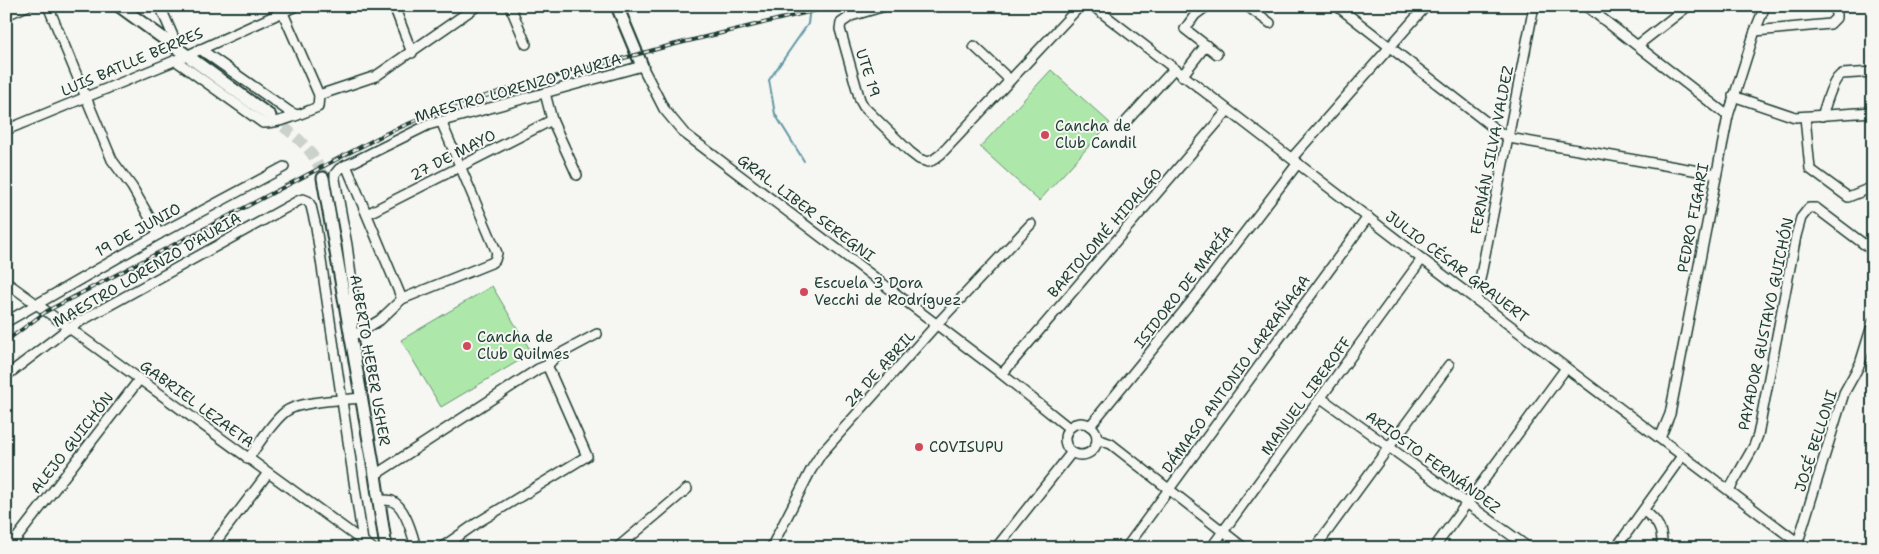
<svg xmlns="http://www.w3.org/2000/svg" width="1879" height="554" font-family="'Shantell Sans',sans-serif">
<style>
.grass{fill:#aee7aa;stroke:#66926f}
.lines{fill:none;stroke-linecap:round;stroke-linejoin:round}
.stream{stroke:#6198a4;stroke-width:2}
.secondary-tunnel{stroke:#cbd1cc;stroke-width:11;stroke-dasharray:11 5.5;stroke-linecap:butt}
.street-casing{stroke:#1f3d34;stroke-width:12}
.secondary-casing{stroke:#1f3d34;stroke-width:15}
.street{stroke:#f6f6f2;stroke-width:9}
.secondary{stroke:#f6f6f2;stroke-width:11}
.rail-casing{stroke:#1f3d34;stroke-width:4}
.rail{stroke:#f6f6f2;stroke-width:2;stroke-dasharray:5.5;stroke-linecap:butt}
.poi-dot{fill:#d1495b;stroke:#f6f6f2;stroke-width:2}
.labels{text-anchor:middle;stroke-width:4;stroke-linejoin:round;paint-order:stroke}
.street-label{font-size:15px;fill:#1f3d34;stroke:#f6f6f2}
.poi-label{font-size:15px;fill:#1f3d34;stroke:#f6f6f2;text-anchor:start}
</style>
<rect width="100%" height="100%" fill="#f6f6f2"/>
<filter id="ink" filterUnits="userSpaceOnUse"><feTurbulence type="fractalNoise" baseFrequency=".02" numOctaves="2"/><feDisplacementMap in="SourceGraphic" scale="10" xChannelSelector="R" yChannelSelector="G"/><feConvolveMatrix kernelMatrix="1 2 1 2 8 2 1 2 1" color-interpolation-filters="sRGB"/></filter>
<g filter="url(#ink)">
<g class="grass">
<path d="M1051,70L1110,123L1039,201L980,147Z"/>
<path d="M492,286L532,353L441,407L401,340Z"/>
</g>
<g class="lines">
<path class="stream" d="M804,161L775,114L769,80L808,24L810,6"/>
<path class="secondary-tunnel" d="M270,117C294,135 314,147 323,178"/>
<g class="street-casing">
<g id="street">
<path d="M48,6L112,160L132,187L159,234"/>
<path d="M160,6L179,50"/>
<path d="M394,6L412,53"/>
<path d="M510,6L526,44"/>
<path d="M885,6L851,16L841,23L840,29L860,100L864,107L910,152L919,159L928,162L933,160L941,154L1080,6"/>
<path d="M1093,6L1422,259L1805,548"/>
<path d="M1207,6L1195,15L1185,29L1217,54"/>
<path d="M1247,6L1270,23"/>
<path d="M1337,6L1499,132L1509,138L1716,174"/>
<path d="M1586,6L1728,116"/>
<path d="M6,15L27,6"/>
<path d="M1755,31L1830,24L1836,18V6"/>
<path d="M1638,45L1688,6"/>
<path d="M974,46L1010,80"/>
<path d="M200,49L290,112L297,115"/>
<path d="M175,60L263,123C282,123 300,114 318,107L319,95L280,6"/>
<path d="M1182,76L1206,45"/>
<path d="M545,93L552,120L577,175"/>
<path d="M319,95L376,76L477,6"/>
<path d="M1733,96L1795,117L1873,112"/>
<path d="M1822,116C1826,105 1832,79 1842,74L1873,72"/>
<path d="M1805,117L1810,169L1848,197L1873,187"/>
<path d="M1123,125L1174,69"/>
<path d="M6,130L186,56L296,6"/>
<path d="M1292,158L1426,6"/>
<path d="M346,165L402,299"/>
<path d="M367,214L552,120"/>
<path d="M6,282L372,548"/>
<path d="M1476,300L1534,6"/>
<path d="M6,322L159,234L284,167"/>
<path d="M351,331L355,314L353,291L347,245L335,179V174L339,169L428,125L642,66L664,109L684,133L998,371L1069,428"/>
<path d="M350,336L360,332L380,320L402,299L491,263L495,260L497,253L441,121"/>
<path d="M1002,374L1228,110"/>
<path d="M6,376L70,327L298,201L303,199L308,201L311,206L316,227L364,548"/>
<path d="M1321,398L1529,548"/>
<circle cx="1081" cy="439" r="16"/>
<path d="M1090,426L1200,291L1298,163"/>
<path d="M1660,438L1670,414L1728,116L1755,31L1765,6"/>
<path d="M1097,439L1111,444L1244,548"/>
<path d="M248,459C258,445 271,423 285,412C298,401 343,400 362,398"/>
<path d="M375,475L538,369L548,365L556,356L597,334"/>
<path d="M1729,490L1754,446L1758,435L1796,236L1801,218L1809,208H1816L1873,251"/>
<path d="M380,500C383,500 389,500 392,501C405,506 413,536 416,548"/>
<path d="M1644,511C1658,521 1663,530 1662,548"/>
<path d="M1798,542L1844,393L1860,364L1873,322"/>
<path d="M9,548L139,380"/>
<path d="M211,548L268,473"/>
<path d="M441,548L477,523L587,456L547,365"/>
<path d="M617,548L687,489"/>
<path d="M771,548L811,470L821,454L937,324L1031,224"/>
<path d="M996,548L1072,452"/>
<path d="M1126,548L1368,217"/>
<path d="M1211,548L1422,259"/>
<path d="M1315,548L1449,365"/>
<path d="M1434,548L1566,368"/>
<path d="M1616,548L1682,456"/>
</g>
</g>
<g class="secondary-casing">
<g id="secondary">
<path d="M119,6L270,116"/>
<path d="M617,6L642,66"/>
<path d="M323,178L375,475L386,548"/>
</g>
</g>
<use href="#street" class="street"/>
<use href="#secondary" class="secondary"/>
<g class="rail-casing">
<path id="rail" d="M6,341L47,311L387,133L443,109L502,91L672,45L834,6"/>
</g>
<use href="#rail" class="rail"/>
</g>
</g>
<g class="poi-dot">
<circle cx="1045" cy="135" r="5"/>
<circle cx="804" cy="292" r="5"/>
<circle cx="467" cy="346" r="5"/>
<circle cx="919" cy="447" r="5"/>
</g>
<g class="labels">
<g class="street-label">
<text transform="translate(132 62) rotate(-23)" y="5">LUIS BATLLE BERRES</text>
<text transform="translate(868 73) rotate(72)" y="5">UTE 19</text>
<text transform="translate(518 88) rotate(-16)" y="5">MAESTRO LORENZO D'AURIA</text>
<text transform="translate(1492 150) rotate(-79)" y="5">FERNÁN SILVA VALDEZ</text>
<text transform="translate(453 155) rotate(-27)" y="5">27 DE MAYO</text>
<text transform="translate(806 208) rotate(37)" y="5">GRAL. LIBER SEREGNI</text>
<text transform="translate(1693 218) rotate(-79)" y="5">PEDRO FIGARI</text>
<text transform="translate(138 230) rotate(-29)" y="5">19 DE JUNIO</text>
<text transform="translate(1105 233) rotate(-49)" y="5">BARTOLOMÉ HIDALGO</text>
<text transform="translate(1457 267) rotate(37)" y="5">JULIO CÉSAR GRAUERT</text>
<text transform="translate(147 270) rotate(-30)" y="5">MAESTRO LORENZO D'AURIA</text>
<text transform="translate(1184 287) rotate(-52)" y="5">ISIDORO DE MARÍA</text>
<text transform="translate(1766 324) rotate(-78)" y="5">PAYADOR GUSTAVO GUICHÓN</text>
<text transform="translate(370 360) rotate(80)" y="5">ALBERTO HEBER USHER</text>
<text transform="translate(880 369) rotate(-48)" y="5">24 DE ABRIL</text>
<text transform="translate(1236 374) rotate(-54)" y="5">DÁMASO ANTONIO LARRAÑAGA</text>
<text transform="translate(1306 396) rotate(-54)" y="5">MANUEL LIBEROFF</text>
<text transform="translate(197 404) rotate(36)" y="5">GABRIEL LEZAETA</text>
<text transform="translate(1816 441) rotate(-72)" y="5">JOSÉ BELLONI</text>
<text transform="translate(72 443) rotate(-52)" y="5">ALEJO GUICHÓN</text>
<text transform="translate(1433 462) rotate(36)" y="5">ARIOSTO FERNÁNDEZ</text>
</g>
<g class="poi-label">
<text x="1055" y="131">Cancha de<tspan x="1055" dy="17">Club Candil</tspan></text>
<text x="814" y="288">Escuela 3 Dora<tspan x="814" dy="17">Vecchi de Rodríguez</tspan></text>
<text x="477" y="342">Cancha de<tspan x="477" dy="17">Club Quilmes</tspan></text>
<text x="929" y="452">COVISUPU</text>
</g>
</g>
<rect width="1879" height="554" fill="none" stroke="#f6f6f2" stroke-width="25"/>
<rect x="12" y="12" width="1854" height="529" fill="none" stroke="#1f3d34" stroke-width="2" filter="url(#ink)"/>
</svg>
